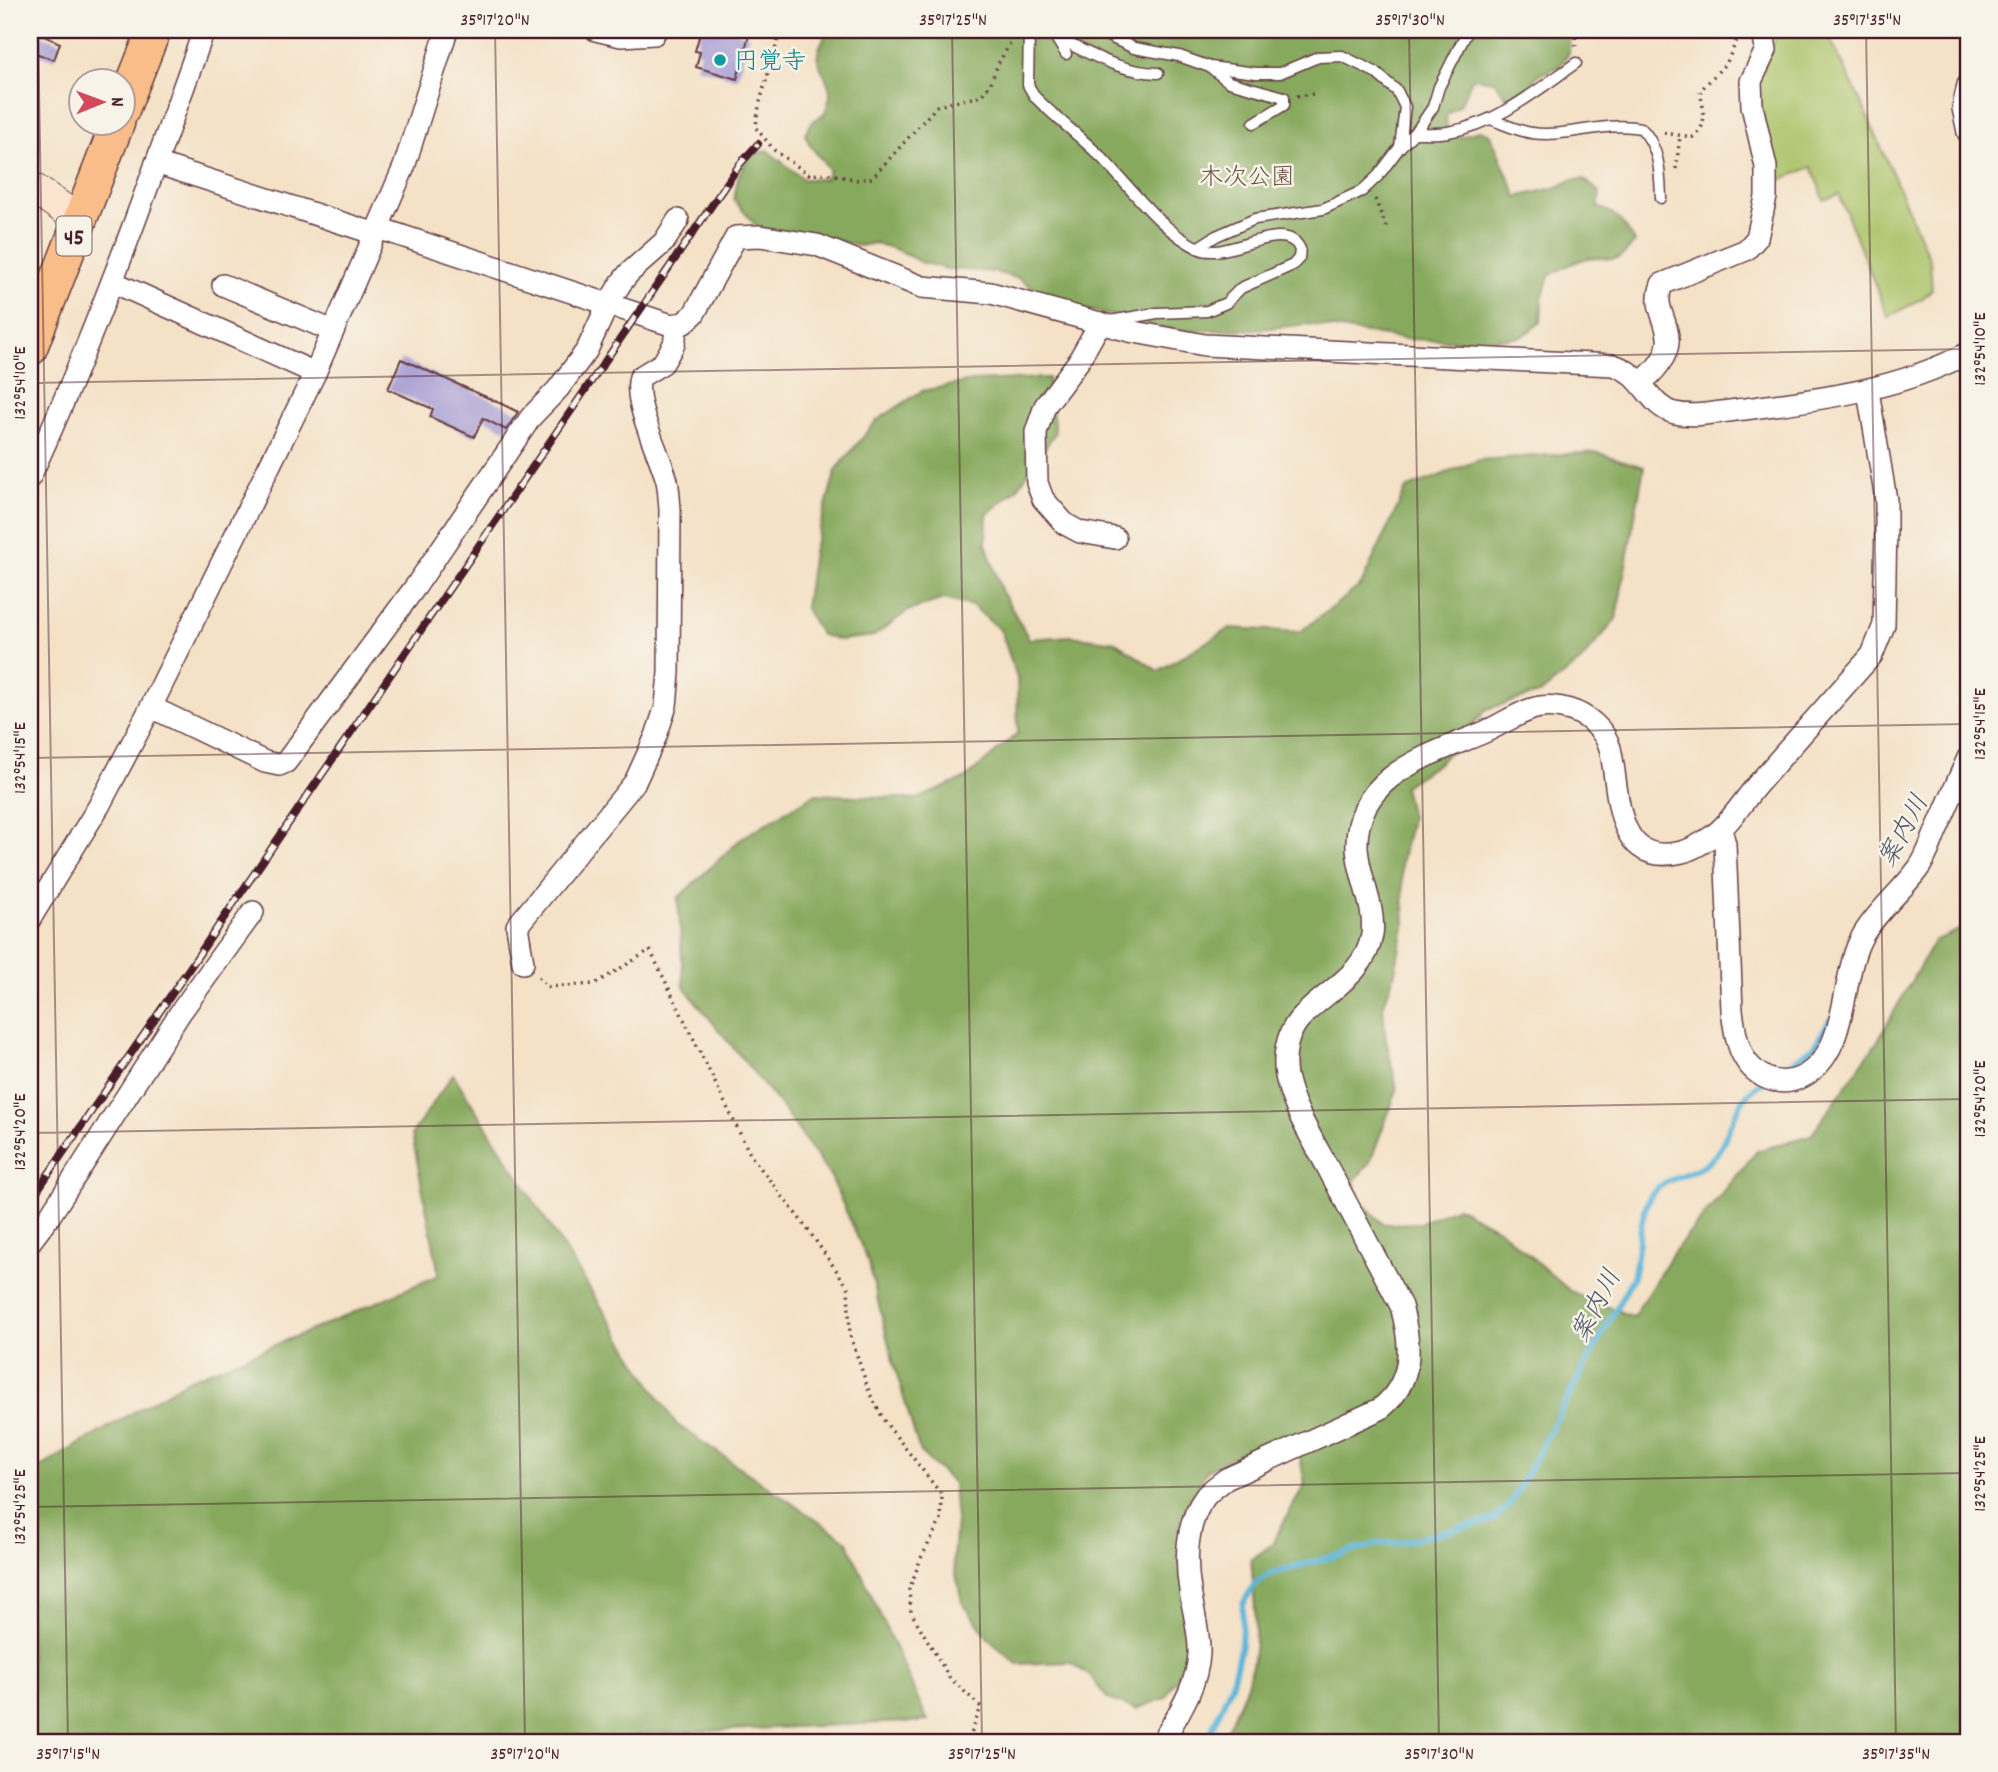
<svg xmlns="http://www.w3.org/2000/svg" width="1998" height="1772" font-family="Dekko,'Klee One',sans-serif">
<style>
.green{fill:#aac369;stroke:#7a714a;stroke-width:2}
.forest{fill:#87a95d;stroke:#686444;stroke-width:2}
.lines{fill:none;stroke-linecap:round;stroke-linejoin:round}
.stream{stroke:#5db6da;stroke-width:6}
.building{fill:#a79ed4}
.lane-casing{stroke:#643c42;stroke-width:13}
.street-casing{stroke:#643c42;stroke-width:24}
.secondary-casing{stroke:#643c42;stroke-width:32}
.primary-casing{stroke:#643c42;stroke-width:36}
.path{stroke:#643c42;stroke-width:3.5;stroke-dasharray:2 5;stroke-linecap:butt}
.lane{stroke:#fff;stroke-width:10}
.street{stroke:#fff;stroke-width:21}
.secondary{stroke:#fce5d0;stroke-width:30}
.primary{stroke:#f8bd89;stroke-width:33}
.rail-casing{stroke:#4a1f2b;stroke-width:8}
.rail{stroke:#f7f3e8;stroke-width:5;stroke-dasharray:16;stroke-linecap:butt}
.ticks{fill:none;stroke:#4a1f2b;stroke-width:2;stroke-opacity:0.45}
.culture-dot{fill:#0f9aa8;stroke:#f7f3e8;stroke-width:2.5}
.labels{text-anchor:middle;stroke-width:5;stroke-linejoin:round;paint-order:stroke}
.shield{fill:#f7f3e8;stroke:#7e5f64;stroke-width:2}
.shield-label{font-size:23px;font-weight:bold;fill:#4a1f2b}
.culture-label{font-size:24px;fill:#0d838f;stroke:#f7f3e8;text-anchor:start}
.park-label{font-size:24px;fill:#67503e;stroke:#f7f3e8}
.water-label{font-size:26px;font-style:italic;fill:#515468;stroke:#f7f3e8}
.neatline{fill:none;stroke:#4a1f2b;stroke-width:2.5}
.ticks-label{font-size:18px;text-anchor:middle;fill:#4a1f2b}
</style>
<rect width="100%" height="100%" fill="#f7f3e8"/>
<filter id="ink" filterUnits="userSpaceOnUse"><feTurbulence type="fractalNoise" baseFrequency=".0143" numOctaves="2"/><feDisplacementMap in="SourceGraphic" scale="14" xChannelSelector="R" yChannelSelector="G"/><feConvolveMatrix kernelMatrix="1 2 1 2 8 2 1 2 1" color-interpolation-filters="sRGB"/></filter>
<filter id="wash" filterUnits="userSpaceOnUse"><feTurbulence type="fractalNoise" baseFrequency=".00686" numOctaves="4" result="noise"/><feDisplacementMap in="SourceGraphic" scale="28" xChannelSelector="R" yChannelSelector="G"/><feGaussianBlur stdDeviation="1.57" result="paint"/><feColorMatrix in="noise" values="0 0 0 0 0 0 0 0 0 0 0 0 0 0 0 0 0 1.4 0 .05"/><feComposite in="paint" operator="in"/></filter>
<g filter="url(#wash)">
<rect width="100%" height="100%" fill="#f4e1c6"/>
<path class="green" d="M1779,30H1826L1863,106L1930,260L1932,289L1923,298L1888,317L1839,194L1824,200L1812,167L1775,182L1757,83Z"/>
<g class="forest">
<path d="M845,30H1570L1569,53L1559,67L1538,75L1525,93L1508,99L1494,81L1473,78L1460,105L1446,115L1447,127L1460,137L1480,130L1490,134L1517,197L1558,187L1571,180L1584,179L1600,193L1598,207C1617,213 1625,225 1635,242C1611,271 1612,253 1585,259C1572,262 1561,269 1549,276L1542,299L1541,322L1521,337L1475,341L1405,339L1308,324L1261,329L1175,331L1051,301L1020,279L995,272L947,269L920,262L898,250L875,243L859,246L829,239L759,229L734,200C737,176 740,157 767,150L803,179H825L829,170L810,145L805,134L813,121L825,113C827,106 831,98 830,91C824,62 807,65 827,33Z"/>
<path d="M1048,378L1055,433L1017,489L987,514L986,543L1001,590L1029,639L1071,636L1116,642L1158,671L1230,628L1300,632L1361,585L1406,489L1479,460L1595,452L1644,467L1616,619L1581,661L1541,693L1487,709L1440,762L1404,786L1411,818L1401,864L1405,922L1395,972L1383,1007L1385,1034L1397,1090L1370,1162L1354,1181L1360,1201L1383,1224L1420,1223L1457,1207L1500,1230L1570,1291L1633,1317L1673,1253L1757,1151L1811,1135L1877,1042L1934,941L1968,926V1742H1221C1233,1716 1249,1688 1253,1660C1258,1626 1254,1593 1251,1560L1271,1545L1305,1484L1300,1457L1275,1444L1254,1445L1207,1470L1183,1515L1179,1551L1187,1602L1186,1662L1165,1698L1136,1709L1108,1699L1090,1676L1070,1662L1017,1664L990,1640L962,1602L953,1560L956,1521L953,1483L920,1452L894,1365L868,1261L831,1177L784,1110L684,987L678,898L742,838L815,794L917,799L966,778L1018,733L1017,678L1001,631L973,606L943,599L908,611L874,636L841,640L821,635L805,608L813,552L836,470L876,421L922,391L972,381Z"/>
<path d="M453,1074L676,1424L847,1541L928,1721L640,1734L621,1742H30V1479L41,1467L188,1380L334,1321L439,1275L412,1134Z"/>
</g>
<g class="lines">
<g class="stream">
<path d="M1963,753L1968,742"/>
<path d="M1774,1074L1814,1047L1830,1020"/>
<path d="M1206,1742L1231,1686L1241,1645L1243,1604L1255,1584L1270,1574L1377,1544L1403,1542L1493,1520L1511,1503L1633,1277C1639,1254 1639,1216 1650,1197C1663,1176 1693,1176 1710,1161C1728,1144 1731,1112 1748,1094C1752,1089 1760,1085 1765,1081"/>
</g>
</g>
<g id="blocks">
<g class="building">
<path d="M30,30L60,43L54,60L30,51Z"/>
<path d="M701,30H732L749,35L737,79L696,67L700,52L695,51Z"/>
<path d="M401,359L504,405L518,412L506,430L483,418L474,437L430,417L433,409L388,389Z"/>
</g>
</g>
</g>
<g filter="url(#ink)">
<use href="#blocks" fill-opacity="0" stroke="#643c42" stroke-width="2"/>
<g class="lines">
<g class="lane-casing">
<g id="lane">
<path d="M1029,30L1028,85L1035,97C1057,119 1081,137 1103,159C1132,189 1161,231 1200,249C1227,261 1285,217 1300,249L1299,258L1293,265L1241,288L1226,303L1207,311L1157,313L1110,321"/>
<path d="M1051,30L1066,54"/>
<path d="M1095,30L1134,48L1179,56L1210,67L1256,73H1280L1318,57L1342,56L1375,72L1397,91L1405,107L1400,147L1378,176L1362,191L1323,209L1255,219L1216,236L1197,248"/>
<path d="M1056,38C1091,53 1118,72 1158,73"/>
<path d="M1210,67L1229,82L1284,97V105L1254,123"/>
<path d="M1490,119C1504,124 1518,131 1532,133C1568,138 1602,121 1641,128C1660,148 1660,173 1661,198"/>
<path d="M1415,133C1426,133 1437,134 1448,132C1497,124 1536,91 1576,63"/>
<path d="M1400,147L1418,129L1433,107L1439,87L1468,30"/>
</g>
</g>
<g class="street-casing">
<g id="street">
<path d="M596,30L621,36L654,34"/>
<path d="M1968,85L1963,108L1968,132"/>
<path d="M156,163L376,234"/>
<path d="M378,228L671,325L684,323L694,314L736,237L760,236L817,245L922,287L991,293L1129,331L1205,345L1613,365C1645,374 1648,407 1675,413C1696,418 1723,411 1745,409C1822,399 1898,390 1968,353"/>
<path d="M113,282L315,373"/>
<path d="M223,285L333,331"/>
<path d="M1100,323L1078,362L1045,406L1036,432L1037,483L1043,499L1065,524L1080,532L1115,538"/>
<path d="M1640,382C1654,374 1670,354 1668,337C1666,316 1653,307 1662,284L1746,250L1757,238L1766,197V167L1752,106L1751,81L1766,50L1764,37L1758,30"/>
<path d="M30,477C97,332 150,181 204,30"/>
<path d="M151,707L265,762L279,765L286,762L416,586L531,417L558,389L587,350L608,304L621,283L629,273L664,242L678,220"/>
<path d="M1721,829L1725,844L1732,1010C1735,1036 1739,1065 1766,1078C1778,1083 1790,1083 1802,1077C1851,1052 1839,976 1863,935C1878,910 1901,892 1918,869C1926,859 1931,843 1936,831C1947,807 1957,782 1968,758"/>
<path d="M30,919L99,806L151,707L315,373L404,167L447,30"/>
<path d="M523,963L517,926L635,782L656,736L666,706L669,673L670,509C669,500 669,490 667,481C660,454 632,402 640,377L663,363L674,344L677,325"/>
<path d="M30,1242L49,1217L180,1013L253,912"/>
<path d="M1162,1742C1178,1714 1197,1687 1199,1654C1200,1632 1193,1612 1190,1590C1185,1560 1186,1522 1205,1497C1210,1490 1219,1485 1226,1479L1380,1409C1414,1382 1412,1346 1401,1306C1377,1261 1353,1215 1329,1170C1313,1140 1293,1109 1286,1076C1283,1058 1286,1036 1298,1021C1322,992 1365,977 1372,935C1376,905 1358,877 1357,847C1355,776 1427,756 1480,734C1497,727 1514,715 1532,709C1543,705 1558,706 1570,710C1587,715 1605,730 1610,748C1620,789 1612,869 1682,852C1694,849 1711,838 1720,830C1734,817 1745,799 1757,785C1795,741 1834,698 1872,655L1884,625L1886,526V500L1868,391"/>
</g>
</g>
<g class="secondary-casing">
<path id="secondary" d="M30,186L80,220"/>
</g>
<g class="primary-casing">
<g id="primary">
<path d="M122,111L154,30"/>
<path d="M30,349L118,122"/>
</g>
</g>
<g class="path">
<path d="M1575,30L1576,49"/>
<path d="M779,33C773,65 758,96 756,128L775,151L810,175L826,173L858,180L872,178L937,106L981,96L990,85L998,64L1013,38"/>
<path d="M1297,96L1313,94"/>
<path d="M1664,133L1693,137C1709,126 1703,108 1700,91L1727,62L1739,35"/>
<path d="M1676,169L1680,136"/>
<path d="M1375,199L1387,229"/>
<path d="M538,977L548,987L595,984L650,950L751,1156L806,1227L848,1287L850,1335L870,1394L885,1422L942,1495L941,1520L921,1558L909,1590L911,1612L949,1677L981,1707L968,1742"/>
</g>
<use href="#lane" class="lane"/>
<use href="#street" class="street"/>
<use href="#secondary" class="secondary"/>
<use href="#primary" class="primary"/>
<g class="rail-casing">
<path id="rail" d="M30,1201L740,164L758,144"/>
</g>
<use href="#rail" class="rail"/>
</g>
</g>
<path class="ticks" d="M38,30L68,1742M495,30L525,1742M952,30L982,1742M1409,30L1439,1742M1866,30L1896,1742M30,383L1968,349M30,758L1968,724M30,1133L1968,1099M30,1507L1968,1473"/>
<circle class="culture-dot" cx="720" cy="60" r="7"/>
<g class="labels">
<rect class="shield" x="56.5" y="216.5" width="35" height="39" rx="5"/>
<g class="shield-label">
<text x="74" y="244">45</text>
</g>
<g class="culture-label">
<text x="734" y="68">円覚寺</text>
</g>
<g class="park-label">
<text x="1247" y="184">木次公園</text>
</g>
<g class="water-label">
<text transform="translate(1902 830) rotate(-62)" y="9">案内川</text>
<text transform="translate(1595 1305) rotate(-63)" y="9">案内川</text>
</g>
</g>
<rect width="1998" height="1772" fill="none" stroke="#f7f3e8" stroke-width="77"/>
<g transform="translate(102 102) rotate(89)"><circle r="33" fill="#f7f3e8" stroke="#b29e9c" stroke-width="2"/>
<path d="M0-5L12 26L0 18L-12 26Z" fill="#d1495b"/>
<text y="-10" font-size="19" font-weight="bold" text-anchor="middle" fill="#4a1f2b">N</text>
</g>
<rect x="38" y="38" width="1922" height="1696" class="neatline"/>
<g class="ticks-label">
<text x="495" y="25">35°17'20"N</text>
<text x="953" y="25">35°17'25"N</text>
<text x="1410" y="25">35°17'30"N</text>
<text x="1867" y="25">35°17'35"N</text>
<text transform="translate(1979 349) rotate(-90)" y="6">132°54'10"E</text>
<text transform="translate(19 383) rotate(-90)" y="6">132°54'10"E</text>
<text transform="translate(1979 724) rotate(-90)" y="6">132°54'15"E</text>
<text transform="translate(19 758) rotate(-90)" y="6">132°54'15"E</text>
<text transform="translate(1979 1099) rotate(-90)" y="6">132°54'20"E</text>
<text transform="translate(19 1132) rotate(-90)" y="6">132°54'20"E</text>
<text transform="translate(1979 1474) rotate(-90)" y="6">132°54'25"E</text>
<text transform="translate(19 1507) rotate(-90)" y="6">132°54'25"E</text>
<text x="68" y="1759">35°17'15"N</text>
<text x="525" y="1759">35°17'20"N</text>
<text x="982" y="1759">35°17'25"N</text>
<text x="1439" y="1759">35°17'30"N</text>
<text x="1896" y="1759">35°17'35"N</text>
</g>
</svg>
